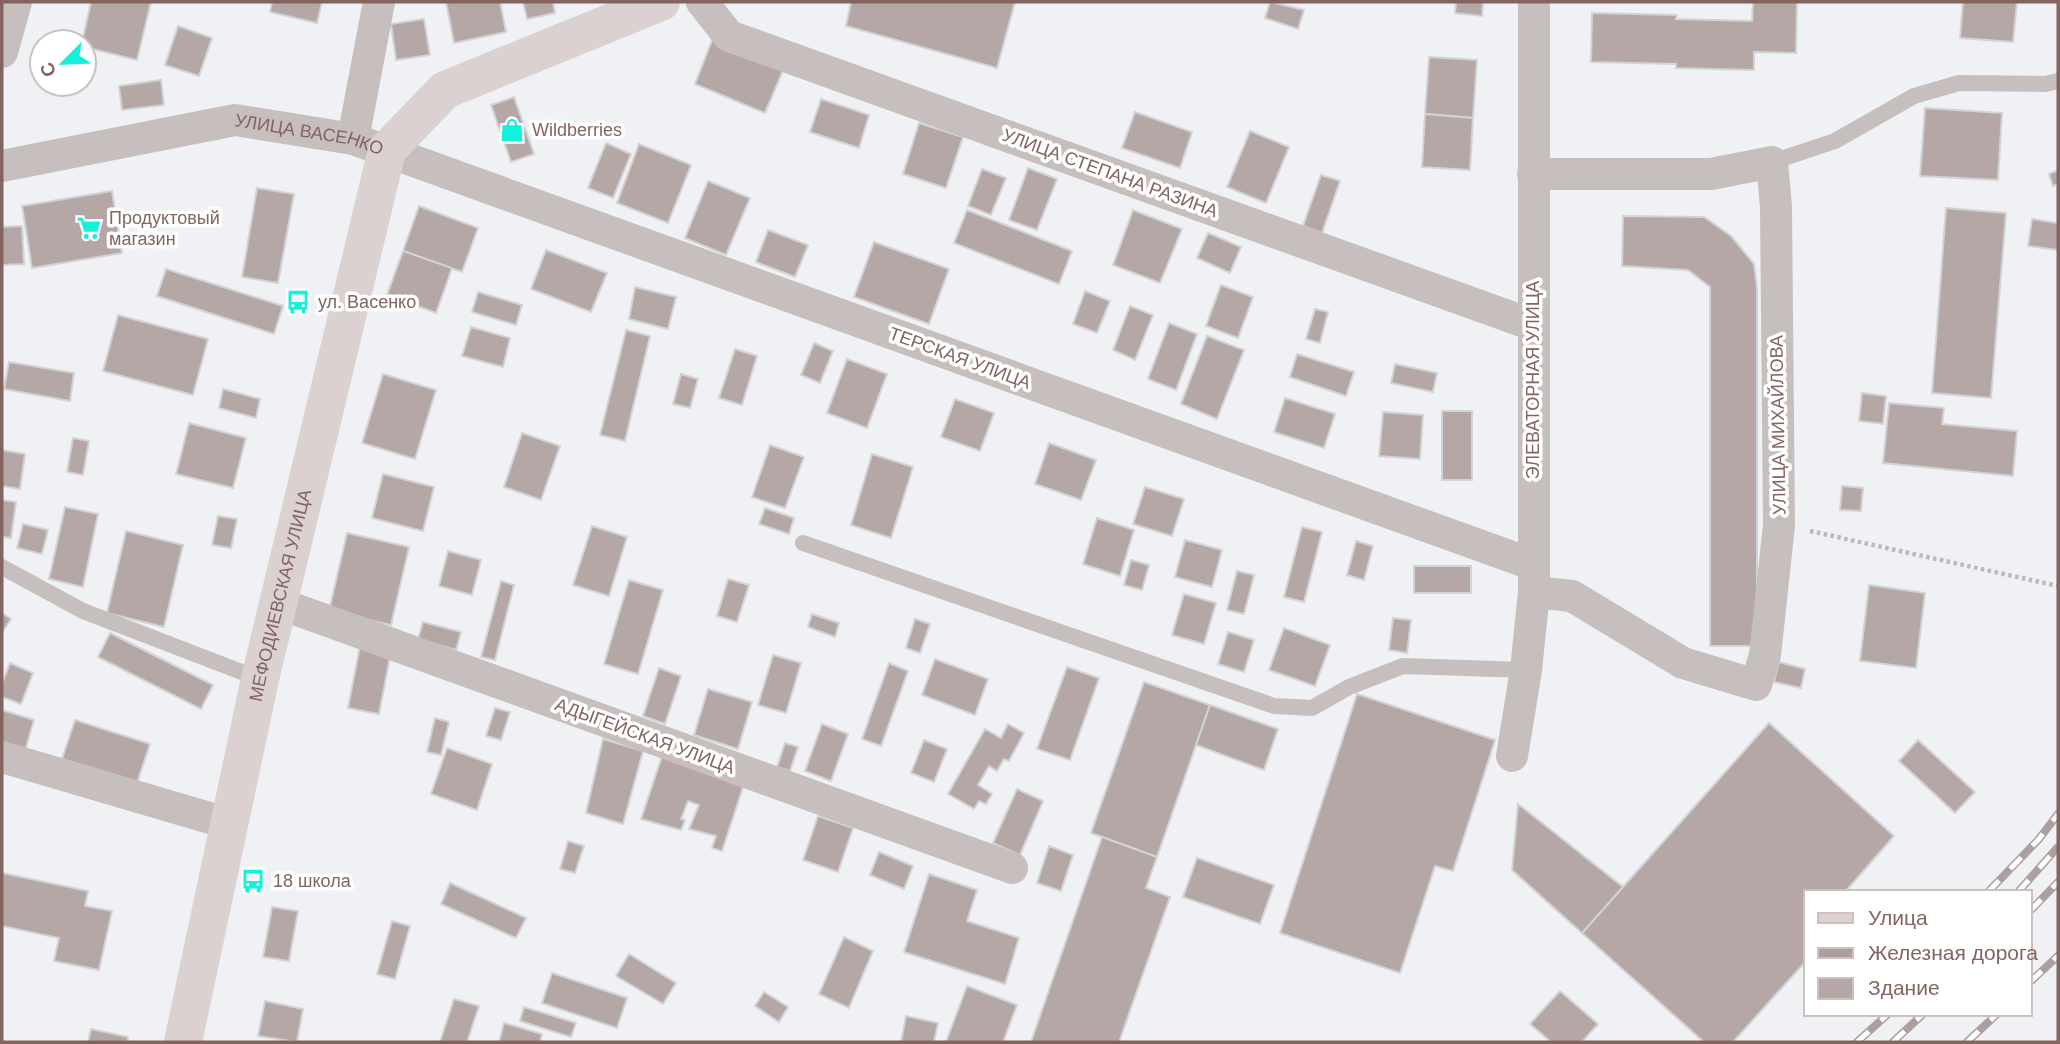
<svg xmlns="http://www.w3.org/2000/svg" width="2060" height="1044" font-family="Helvetica,sans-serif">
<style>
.building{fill:#b5a7a6;stroke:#d2d3d5;stroke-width:2}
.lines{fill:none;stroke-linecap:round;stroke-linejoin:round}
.path{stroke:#beb9b8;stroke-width:4.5;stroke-dasharray:3.5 3.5;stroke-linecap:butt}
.lane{stroke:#c7bfbe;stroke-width:16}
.street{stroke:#c7bfbe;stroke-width:32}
.primary{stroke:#dad1d0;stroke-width:38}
.rail-casing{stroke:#aca09f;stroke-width:8}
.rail{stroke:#fff;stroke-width:5;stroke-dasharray:16;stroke-linecap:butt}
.labels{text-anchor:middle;stroke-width:7;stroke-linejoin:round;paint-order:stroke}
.poi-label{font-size:18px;fill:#836460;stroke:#fff;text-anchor:start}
.street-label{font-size:18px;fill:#836460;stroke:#fff}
</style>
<rect width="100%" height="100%" fill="#eff1f4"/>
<g class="building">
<path d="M91,2H151L137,60L84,47V42H82Z"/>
<path d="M272,2H322L317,23L270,12Z"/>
<path d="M446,2H500L506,32L454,43Z"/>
<path d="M523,2H553L555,13L527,19Z"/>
<path d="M851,2H1015L997,68L846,26Z"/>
<path d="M1270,2L1304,10L1298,29L1265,18Z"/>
<path d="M1456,2H1483L1482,16L1455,13Z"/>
<path d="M1753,2H1797L1796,53L1754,52V70L1676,68V64L1591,62L1592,13L1677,15L1676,19L1752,21Z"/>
<path d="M1963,2H2017L2013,42L1960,38Z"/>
<path d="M424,19L430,55L396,60L391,24Z"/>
<path d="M178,26L212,38L199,76L165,65Z"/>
<path d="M713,38L784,68L765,113L695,84Z"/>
<path d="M1429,57L1477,60L1473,118L1425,114Z"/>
<path d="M161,80L164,105L122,110L119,86Z"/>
<path d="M514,97L534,154L511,162L491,105Z"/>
<path d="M821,99L869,115L859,148L810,132Z"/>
<path d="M1925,108L2002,113L1998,180L1920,176Z"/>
<path d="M1135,112L1192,132L1180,168L1122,148Z"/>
<path d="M1425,114L1473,118L1470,170L1422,167Z"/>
<path d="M919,123L963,137L946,188L903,174Z"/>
<path d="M1250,131L1289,147L1266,203L1227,187Z"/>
<path d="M606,143L631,154L613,198L588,188Z"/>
<path d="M639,144L691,165L668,223L617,203Z"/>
<path d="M1028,168L1057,179L1037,230L1009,220Z"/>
<path d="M982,169L1006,178L991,215L968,206Z"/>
<path d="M2058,170V184L2053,186L2049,174Z"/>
<path d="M1321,175L1340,181L1322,233L1303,226Z"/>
<path d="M708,181L750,198L726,255L685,238Z"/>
<path d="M257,188L294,194L278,283L242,277Z"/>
<path d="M112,191L122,253L32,268L22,206Z"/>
<path d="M419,206L478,228L462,272L403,251Z"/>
<path d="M1946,208L2006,213L1991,398L1932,393Z"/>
<path d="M967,210L1072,251L1059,284L954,243Z"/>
<path d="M1133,210L1182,229L1160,283L1113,265Z"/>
<path d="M1623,216L1704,217L1731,236L1754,264L1757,287V646H1710V287L1688,270L1622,266Z"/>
<path d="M2032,219L2058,223V250L2028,246Z"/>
<path d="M22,226L24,264L2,265V227Z"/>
<path d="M768,230L808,245L795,277L756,262Z"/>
<path d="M1208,233L1241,247L1230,273L1197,258Z"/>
<path d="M874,242L949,269L929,324L854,297Z"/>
<path d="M546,250L607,273L591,312L531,289Z"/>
<path d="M403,251L452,268L436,313L387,295Z"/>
<path d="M166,269L283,306L274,334L157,296Z"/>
<path d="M1221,285L1253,297L1238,338L1206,326Z"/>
<path d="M635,287L676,297L668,329L629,319Z"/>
<path d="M1085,291L1110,301L1097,333L1073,324Z"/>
<path d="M478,292L522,305L516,325L472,312Z"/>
<path d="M1130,306L1153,315L1135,360L1113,350Z"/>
<path d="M1315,309L1328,312L1320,343L1306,339Z"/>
<path d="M118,315L208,339L193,395L103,371Z"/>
<path d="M1169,323L1197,334L1176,390L1148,379Z"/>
<path d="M471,327L510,338L503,367L462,356Z"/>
<path d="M626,330L650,336L625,441L600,435Z"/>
<path d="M1207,336L1244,350L1217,419L1181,404Z"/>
<path d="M814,343L833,351L820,383L801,375Z"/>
<path d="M735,349L757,356L742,405L719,398Z"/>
<path d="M1297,354L1354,372L1346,396L1290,377Z"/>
<path d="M847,359L887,374L867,428L827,413Z"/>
<path d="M9,362L74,373L70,401L4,389Z"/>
<path d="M1395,364L1437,373L1433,392L1391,383Z"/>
<path d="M383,374L436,390L415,459L362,443Z"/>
<path d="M681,374L698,379L690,408L673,404Z"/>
<path d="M223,389L260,399L256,418L219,408Z"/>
<path d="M1862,393L1886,396L1883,424L1859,421Z"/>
<path d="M1285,398L1335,414L1324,448L1274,432Z"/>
<path d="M955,399L994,413L980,451L941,437Z"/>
<path d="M1889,403L1944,408L1942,424L2017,431L2013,476L1883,463Z"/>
<rect x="1442" y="411" width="30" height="69"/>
<path d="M1383,412L1423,415L1420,459L1379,456Z"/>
<path d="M189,423L246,438L233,488L176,474Z"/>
<path d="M522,433L560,446L541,500L504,487Z"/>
<path d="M73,438L89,441L83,475L67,472Z"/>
<path d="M1049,443L1096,460L1081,500L1035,484Z"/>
<path d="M770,445L804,457L785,508L752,497Z"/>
<path d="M2,450L25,454L20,489L2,486Z"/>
<path d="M872,454L913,467L891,538L851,525Z"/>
<path d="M383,474L434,487L423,531L372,518Z"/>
<path d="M1842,486L1863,488L1861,511L1840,510Z"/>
<path d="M1145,487L1184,499L1172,536L1133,524Z"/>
<path d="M2,500L16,502L11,538L2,537Z"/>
<path d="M65,507L98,514L83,587L49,579Z"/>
<path d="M765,508L794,518L789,534L759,524Z"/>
<path d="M218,516L237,519L231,548L212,545Z"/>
<path d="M1097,518L1134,530L1120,576L1083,564Z"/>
<path d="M23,524L48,530L42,554L17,548Z"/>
<path d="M592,526L627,537L609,596L573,585Z"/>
<path d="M1302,527L1322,532L1304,602L1284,597Z"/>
<path d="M126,531L183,545L164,627L107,613Z"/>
<path d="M347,533L409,547L391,625L329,611Z"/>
<path d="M1185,540L1222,550L1212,587L1175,577Z"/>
<path d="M1356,541L1373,546L1364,580L1347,575Z"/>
<path d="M448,551L481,560L472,595L439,586Z"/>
<path d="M1131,560L1149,565L1142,590L1124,585Z"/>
<rect x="1414" y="566" width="57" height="27"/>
<path d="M1237,571L1254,575L1244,614L1227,610Z"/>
<path d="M728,579L749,585L737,622L717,616Z"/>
<path d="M629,580L663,590L638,674L604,664Z"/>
<path d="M501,581L514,585L495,660L481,657Z"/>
<path d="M1869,585L1925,593L1916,668L1860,661Z"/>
<path d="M1184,594L1216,603L1204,644L1172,635Z"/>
<path d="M2,613L11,619L3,631H2Z"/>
<path d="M812,614L839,623L835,637L808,627Z"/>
<path d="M1393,618L1411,620L1407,653L1389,650Z"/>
<path d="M915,619L930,624L920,653L906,648Z"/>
<path d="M423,622L461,632L456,650L418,639Z"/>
<path d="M1284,628L1330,645L1315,686L1269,670Z"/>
<path d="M1228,632L1254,640L1244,672L1218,664Z"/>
<path d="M110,633L213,685L201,709L98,657Z"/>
<path d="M360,646L391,652L379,714L348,708Z"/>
<path d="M773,655L801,663L786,713L758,705Z"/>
<path d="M935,659L988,679L975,715L922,695Z"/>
<path d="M1779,662L1805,669L1801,688L1774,682Z"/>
<path d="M10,663L33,673L21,704L2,697V684Z"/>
<path d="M889,663L908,671L881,746L862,739Z"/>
<path d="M1067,667L1099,678L1070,760L1037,749Z"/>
<path d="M659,668L681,676L665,724L643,716Z"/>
<path d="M1144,682L1210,705L1157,857L1091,833Z"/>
<path d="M708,689L752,702L738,749L694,735Z"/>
<path d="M1357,694L1495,740L1453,871L1435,866L1400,973L1280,933Z"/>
<path d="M1210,705L1278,729L1264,770L1196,745Z"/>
<path d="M495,708L510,712L501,740L486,736Z"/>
<path d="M2,710L34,720L25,751L2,744Z"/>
<path d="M435,718L449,722L441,755L427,752Z"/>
<path d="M75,720L150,744L137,783L62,759Z"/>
<path d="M1769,723L1894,836L1845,892H1806V961L1733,1042H1704L1582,933Z"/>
<path d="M822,724L848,734L831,781L805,771Z"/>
<path d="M1008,724L1024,733L1009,761L1004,759L997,771L989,766L978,785L992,794L986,804L979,801L974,809L948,794L985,729L1001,738Z"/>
<path d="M603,739L643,751L623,824L586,813Z"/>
<path d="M924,740L947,749L934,782L911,773Z"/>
<path d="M1918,740L1975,792L1955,813L1899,761Z"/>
<path d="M785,743L798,747L790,771L777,767Z"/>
<path d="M447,748L492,764L477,810L431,794Z"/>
<path d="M664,750L746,778L722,851L712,848L716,836L689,829L699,805L688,801L681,819L685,820L681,830L641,819Z"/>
<path d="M1017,789L1043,801L1020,855L993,843Z"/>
<path d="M1518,804L1623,887L1582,933L1512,870Z"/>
<path d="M818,816L853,828L838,872L803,860Z"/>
<path d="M1102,837L1157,857L1146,888L1170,897L1119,1042H1031Z"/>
<path d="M568,841L584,846L575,873L560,869Z"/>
<path d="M1049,846L1073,855L1061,891L1037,883Z"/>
<path d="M879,852L913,866L904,889L870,875Z"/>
<path d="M1197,858L1274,885L1260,924L1183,897Z"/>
<path d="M2,873L88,891L85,906L112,911L99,970L54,961L59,938L2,926Z"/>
<path d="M929,874L977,890L967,921L1019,938L1005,984L904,952Z"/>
<path d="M450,883L526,918L516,938L441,904Z"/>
<path d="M272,907L298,911L289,961L263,957Z"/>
<path d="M392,921L410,926L395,979L377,974Z"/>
<path d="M844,937L873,951L849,1008L819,994Z"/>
<path d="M629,954L676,983L663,1004L616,976Z"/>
<path d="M552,973L627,998L617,1028L542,1003Z"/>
<path d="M967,986L1017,1005L1003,1042H946Z"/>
<path d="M1560,991L1598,1024L1582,1042H1551L1530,1024Z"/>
<path d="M764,992L788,1007L779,1022L755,1006Z"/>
<path d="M454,999L479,1006L467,1042H440Z"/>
<path d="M265,1001L303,1009L297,1042L258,1036Z"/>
<path d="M524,1007L576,1023L571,1037L520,1021Z"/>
<path d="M906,1016L938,1023L934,1042H901Z"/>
<path d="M504,1023L542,1034L540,1042H499Z"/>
<path d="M91,1029L128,1037L127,1042H88Z"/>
</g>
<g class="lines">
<path class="path" d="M1810,531L2058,586"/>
<g class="lane">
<path d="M1772,162L1835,141L1914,96L1959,83L2045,84L2058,81"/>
<path d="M803,543L1274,706L1312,708L1349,687L1403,666L1526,670"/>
<path d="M2,567L83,611L260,679"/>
</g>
<g class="street">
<path d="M702,2L729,36L1533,325"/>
<path d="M2,52L16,2"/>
<path d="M353,139L379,2"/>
<path id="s1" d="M2,166L235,120L353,139L1534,565"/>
<path d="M1533,174H1711L1772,162L1776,207L1779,525L1765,655L1756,685L1683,663L1572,596L1534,592"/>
<path d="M278,603L1012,868"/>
<path d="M1512,756L1526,670L1534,592V2"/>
<path d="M2,757L230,824"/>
</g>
<path class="primary" id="s2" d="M183,1042L260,679L387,150L445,90L661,2"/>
<g class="rail-casing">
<g id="rail">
<path d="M1988,892L2039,839L2058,814"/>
<path d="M2018,892L2058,847"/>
<path d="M2030,911L2058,882"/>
<path d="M2030,982L2058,956"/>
<path d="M1857,1042L1888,1014"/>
<path d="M1893,1042L1923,1014"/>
<path d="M1967,1042L1997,1014"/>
</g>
</g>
<use href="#rail" class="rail"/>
</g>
<defs>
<g id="shop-bare" transform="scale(1.89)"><path d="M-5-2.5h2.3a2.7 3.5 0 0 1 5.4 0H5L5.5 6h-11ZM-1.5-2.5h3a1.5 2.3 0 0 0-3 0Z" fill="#11f2da" stroke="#fff" stroke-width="2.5" paint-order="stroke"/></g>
<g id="supermarket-bare" transform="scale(1.89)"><path d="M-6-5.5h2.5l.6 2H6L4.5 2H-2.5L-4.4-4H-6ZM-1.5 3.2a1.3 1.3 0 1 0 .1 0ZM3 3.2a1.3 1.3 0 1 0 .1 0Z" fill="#11f2da" stroke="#fff" stroke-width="2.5" paint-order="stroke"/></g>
<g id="bus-bare" transform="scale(1.89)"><path d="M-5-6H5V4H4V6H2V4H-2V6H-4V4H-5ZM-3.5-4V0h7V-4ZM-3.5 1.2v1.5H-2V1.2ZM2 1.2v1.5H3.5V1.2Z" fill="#11f2da" stroke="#fff" stroke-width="2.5" paint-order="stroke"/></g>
</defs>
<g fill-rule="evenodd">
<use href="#shop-bare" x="512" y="130"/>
<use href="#supermarket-bare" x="89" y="228"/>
<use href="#bus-bare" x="298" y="302"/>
<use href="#bus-bare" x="253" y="881"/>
</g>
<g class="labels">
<g class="poi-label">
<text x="532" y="136">Wildberries</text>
<text x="109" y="224">Продуктовый<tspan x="109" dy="21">магазин</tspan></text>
<text x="318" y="308">ул. Васенко</text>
<text x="273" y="887">18 школа</text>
</g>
<g class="street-label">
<text dy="6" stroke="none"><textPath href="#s1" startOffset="313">УЛИЦА ВАСЕНКО</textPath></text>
<text transform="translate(1110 173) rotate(20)" y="6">УЛИЦА СТЕПАНА РАЗИНА</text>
<text transform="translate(960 358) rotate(20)" y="6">ТЕРСКАЯ УЛИЦА</text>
<text transform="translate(1533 380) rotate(-90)" y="6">ЭЛЕВАТОРНАЯ УЛИЦА</text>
<text transform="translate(1778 425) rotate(-91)" y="6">УЛИЦА МИХАЙЛОВА</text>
<text dy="6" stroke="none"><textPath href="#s2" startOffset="457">МЕФОДИЕВСКАЯ УЛИЦА</textPath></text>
<text transform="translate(645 736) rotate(20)" y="6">АДЫГЕЙСКАЯ УЛИЦА</text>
</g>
</g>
<rect width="2060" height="1044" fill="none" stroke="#836460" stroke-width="7"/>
<rect x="1804" y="890" width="228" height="126" fill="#ffffff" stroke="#cdc1bf" stroke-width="2"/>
<rect x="1818" y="913" width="35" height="10" fill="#dad1d0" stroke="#cdc1bf" stroke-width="2"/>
<text x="1868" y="925" font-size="21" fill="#836460">Улица</text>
<rect x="1818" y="948" width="35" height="10" fill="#aca09f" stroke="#cdc1bf" stroke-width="2"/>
<text x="1868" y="960" font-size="21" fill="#836460">Железная дорога</text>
<rect x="1818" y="978" width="35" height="21" fill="#b5a7a6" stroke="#cdc1bf" stroke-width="2"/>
<text x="1868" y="995" font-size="21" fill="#836460">Здание</text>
<g transform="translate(63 63) rotate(246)"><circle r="33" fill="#ffffff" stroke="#cdc1bf" stroke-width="2"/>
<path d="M0-5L12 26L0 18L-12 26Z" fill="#11f2da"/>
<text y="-10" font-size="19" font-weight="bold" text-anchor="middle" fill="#836460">С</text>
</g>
</svg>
